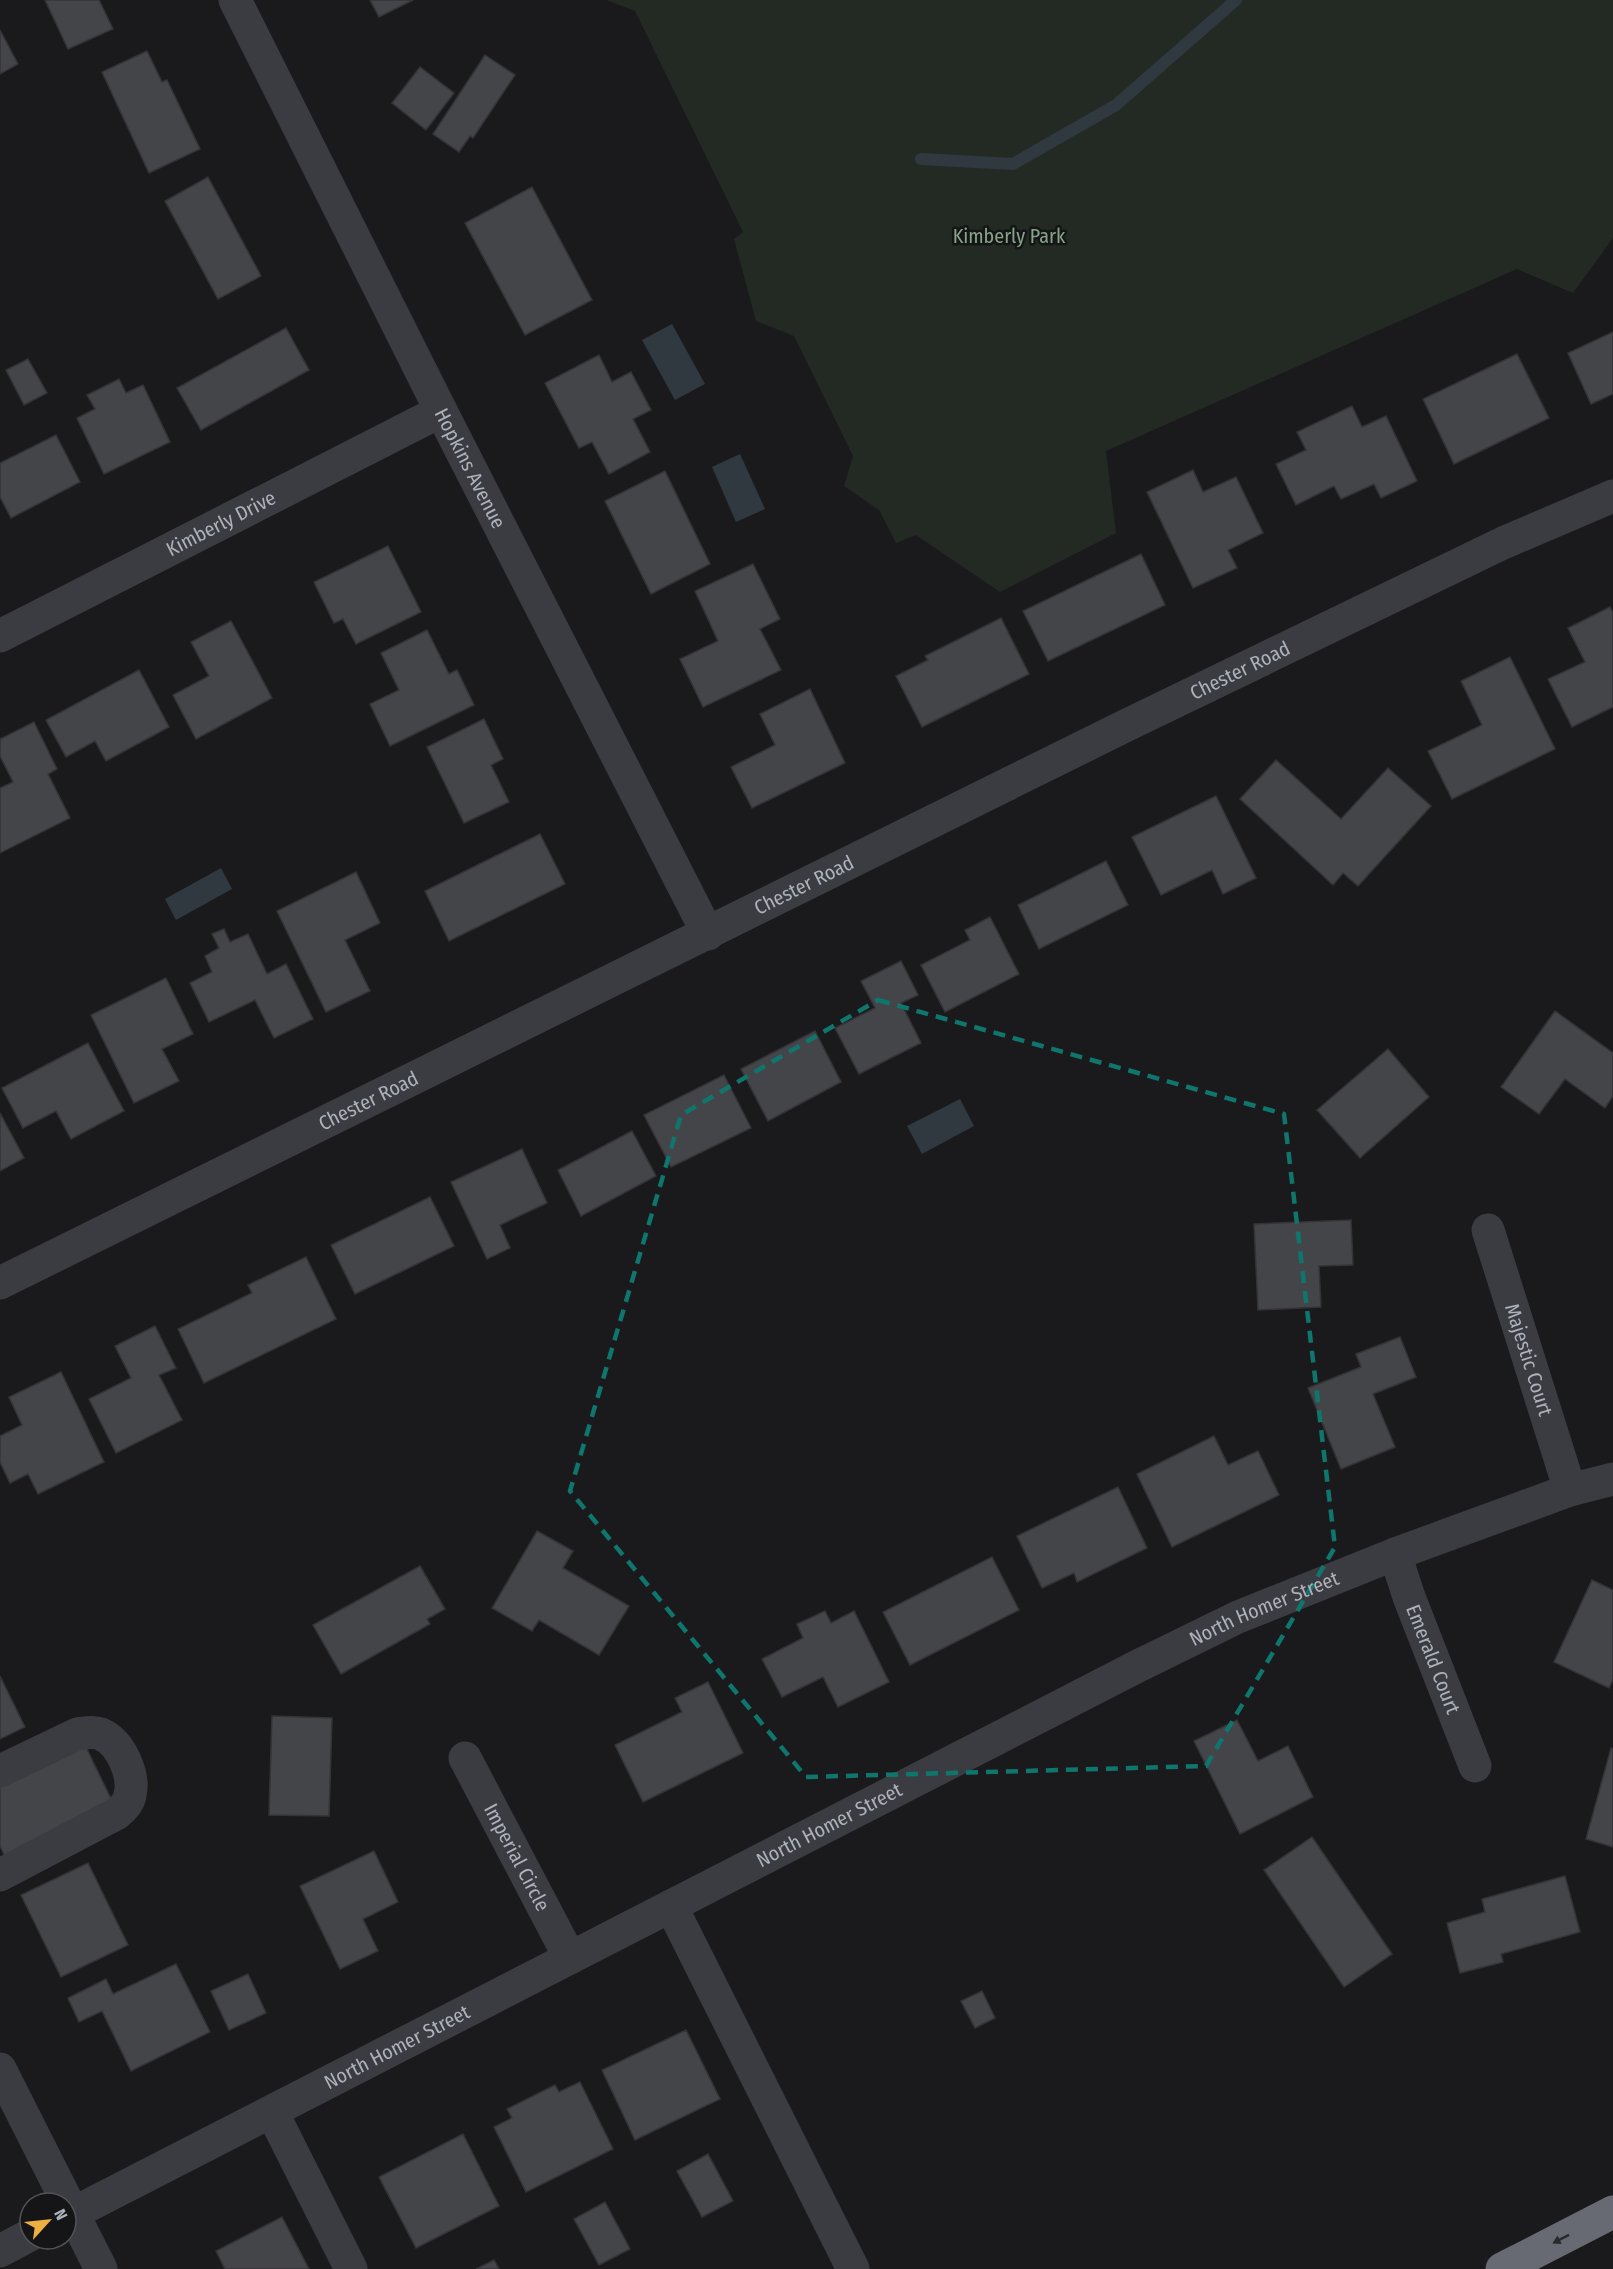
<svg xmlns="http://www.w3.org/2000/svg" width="1613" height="2269" font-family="'Fira Sans Condensed',sans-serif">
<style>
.green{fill:#222a23}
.water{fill:#303940}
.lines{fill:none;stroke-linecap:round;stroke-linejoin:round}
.stream{stroke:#303940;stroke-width:12}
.building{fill:#444549;stroke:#343438;stroke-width:1.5}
.minor{stroke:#3b3c41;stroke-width:33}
.highway{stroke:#676a72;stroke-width:33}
.oneway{fill:#2a2a2e}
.marked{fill:none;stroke:#0f766e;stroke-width:4.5;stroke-dasharray:12 8;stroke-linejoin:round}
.labels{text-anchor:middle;stroke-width:5;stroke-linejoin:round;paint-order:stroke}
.park-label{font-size:20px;fill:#85a586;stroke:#151517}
.street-label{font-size:20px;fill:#adb2bb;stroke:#151517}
</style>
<rect width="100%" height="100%" fill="#1a1a1c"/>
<path class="green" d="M606,0H1613V238L1573,293L1517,269L1106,451L1116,533L1000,592L916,535L896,543L879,510L844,486L853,456L794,336L756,321L734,239L743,232L635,11Z"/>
<g class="water">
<path d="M672,324L705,384L675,400L642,340Z"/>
<path d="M740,454L765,509L736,522L712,467Z"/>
<path d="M221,868L232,889L176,920L165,899Z"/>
<path d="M960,1099L974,1126L922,1154L907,1126Z"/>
</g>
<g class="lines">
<path class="stream" d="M921,159L1013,164L1116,105L1236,0"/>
</g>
<g class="building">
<path d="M45,0H99L113,29L68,49Z"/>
<path d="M370,0H413L379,17Z"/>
<path d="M0,30L18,64L0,74Z"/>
<path d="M147,51L162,82L167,80L200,149L149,173L102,72Z"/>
<path d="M485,55L515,75L473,138L470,136L459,152L433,134Z"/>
<path d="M420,67L454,93L426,130L392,103Z"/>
<path d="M208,177L261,276L218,299L165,201Z"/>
<path d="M532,187L592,300L525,335L465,223Z"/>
<path d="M286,328L309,370L201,430L177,388Z"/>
<path d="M1613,332V394L1591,404L1568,353Z"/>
<path d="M1517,354L1549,418L1454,464L1423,399Z"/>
<path d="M599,355L612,382L631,372L651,410L633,419L650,452L609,474L592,442L579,448L545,383Z"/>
<path d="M28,359L47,393L24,405L6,370Z"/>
<path d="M119,379L126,393L143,385L170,442L104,474L77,418L95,409L87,395Z"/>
<path d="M1352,406L1362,427L1386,416L1417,481L1381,498L1374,484L1341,499L1334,486L1296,505L1276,464L1306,450L1297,432Z"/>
<path d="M56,435L80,482L11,518L0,497V463Z"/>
<path d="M1193,470L1203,492L1236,477L1263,533L1228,550L1237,568L1193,588L1147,492Z"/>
<path d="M665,471L710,564L651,594L605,501Z"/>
<path d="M388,546L421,612L356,644L343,619L334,623L314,582Z"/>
<path d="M1141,554L1165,605L1048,661L1023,611Z"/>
<path d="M753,564L780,619L760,629L781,670L703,707L680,659L718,641L695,591Z"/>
<path d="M1610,607L1613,613V707L1572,727L1548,679L1585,662L1568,628Z"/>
<path d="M1001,618L1029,674L922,727L896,676L928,660L925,656Z"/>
<path d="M231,621L272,698L196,739L173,695L209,676L191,642Z"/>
<path d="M427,630L449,674L457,670L474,705L390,746L370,704L399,690L381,653Z"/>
<path d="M1510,657L1555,749L1452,799L1428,751L1482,725L1461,681Z"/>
<path d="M139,670L169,727L106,761L95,741L66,757L46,720Z"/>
<path d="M810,689L845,763L752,808L731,767L775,745L760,714Z"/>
<path d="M484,719L503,759L491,765L509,802L464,823L427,747Z"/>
<path d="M34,722L57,769L48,774L70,818L0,853V788L13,782L0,756V739Z"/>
<path d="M1276,760L1341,819L1388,768L1431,806L1358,886L1343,873L1333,885L1240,799Z"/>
<path d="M1216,796L1256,878L1223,894L1212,870L1161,895L1132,837Z"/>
<path d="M540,834L565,884L449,941L425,891Z"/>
<path d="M1106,861L1128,905L1039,949L1018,905Z"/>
<path d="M356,872L380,923L345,940L370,991L326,1012L277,911Z"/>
<path d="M990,917L1019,974L945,1012L921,965L970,940L965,930Z"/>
<path d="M224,929L230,942L248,934L267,974L286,964L313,1019L274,1038L255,1000L209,1022L190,983L212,972L205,956L219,948L212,934Z"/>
<path d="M901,961L918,995L901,1003L921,1043L859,1074L835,1028L875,1008L861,981Z"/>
<path d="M166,978L193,1034L162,1049L179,1081L134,1103L91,1015Z"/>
<path d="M1555,1011L1613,1053V1096L1605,1108L1565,1079L1539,1114L1501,1087Z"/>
<path d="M815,1031L841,1082L768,1121L741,1069Z"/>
<path d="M88,1043L124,1111L71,1139L56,1111L23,1128L2,1088Z"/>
<path d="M1388,1049L1429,1097L1360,1158L1317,1110Z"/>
<path d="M724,1075L751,1128L671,1167L644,1115Z"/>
<path d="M0,1113L24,1158L0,1171Z"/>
<path d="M632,1131L656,1176L581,1216L558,1170Z"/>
<path d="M522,1149L547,1203L500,1225L510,1248L487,1259L451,1182Z"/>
<path d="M430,1197L454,1246L355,1294L331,1245Z"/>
<path d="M1351,1220L1353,1265L1319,1266L1321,1307L1258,1310L1254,1224Z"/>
<path d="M306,1257L336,1319L204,1383L178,1329L252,1293L248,1285Z"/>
<path d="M155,1326L176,1368L159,1375L182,1420L116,1453L89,1399L131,1378L115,1346Z"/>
<path d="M1400,1337L1416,1377L1373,1394L1395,1447L1341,1469L1308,1388L1361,1367L1356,1354Z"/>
<path d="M61,1372L104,1462L38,1494L28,1474L10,1483L0,1462V1436L22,1425L9,1397Z"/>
<path d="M1214,1436L1228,1465L1258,1451L1279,1495L1172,1547L1137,1474Z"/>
<path d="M1118,1487L1147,1548L1077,1582L1074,1573L1042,1588L1017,1536Z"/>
<path d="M537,1531L573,1551L563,1568L629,1606L599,1655L539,1620L532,1631L492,1608Z"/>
<path d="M992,1557L1019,1610L910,1665L883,1612Z"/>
<path d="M420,1566L445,1609L427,1619L430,1624L341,1674L313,1625Z"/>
<path d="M1592,1580L1613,1590V1679L1609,1688L1554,1662Z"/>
<path d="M825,1611L831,1623L854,1611L889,1682L838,1707L823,1677L782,1697L762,1659L803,1638L797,1624Z"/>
<path d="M0,1676L25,1727L0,1739Z"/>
<path d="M708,1682L743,1753L643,1802L615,1745L682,1712L675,1698Z"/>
<path d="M272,1716L332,1718L329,1816L269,1815Z"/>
<path d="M1237,1720L1258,1761L1288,1746L1313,1797L1240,1834L1194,1741Z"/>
<path d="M84,1743L114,1805L5,1857L0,1846V1784Z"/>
<path d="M1611,1748L1613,1749V1847L1586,1839Z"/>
<path d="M1312,1837L1392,1954L1344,1987L1264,1870Z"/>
<path d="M374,1851L398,1902L363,1919L378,1951L340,1969L300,1886Z"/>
<path d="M88,1863L128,1945L61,1977L21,1895Z"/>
<path d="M1565,1876L1580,1932L1501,1954L1503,1962L1460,1973L1447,1923L1485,1912L1482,1899Z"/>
<path d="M176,1964L210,2032L131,2071L102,2011L79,2022L68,1998L106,1979L113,1994Z"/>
<path d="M248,1974L266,2013L229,2030L211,1991Z"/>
<path d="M982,1991L995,2018L975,2028L961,2001Z"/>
<path d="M686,2030L720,2099L635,2140L602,2070Z"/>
<path d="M580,2082L613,2149L526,2192L494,2127L512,2118L507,2109L555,2085L559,2092Z"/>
<path d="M463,2134L499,2206L416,2248L379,2177Z"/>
<path d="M708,2154L733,2201L702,2217L677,2171Z"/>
<path d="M605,2202L630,2249L599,2265L574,2219Z"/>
<path d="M282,2217L309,2269H225L216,2251Z"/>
<path d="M494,2260L499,2269H476Z"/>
</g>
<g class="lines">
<g class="minor">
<path id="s1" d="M235,0L441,411L708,934"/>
<path id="s2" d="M0,636L441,411"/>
<path id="s3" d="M1488,1230L1570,1490"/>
<path id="s4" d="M0,1283L1127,725L1503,543L1613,496"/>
<path id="s5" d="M1395,1554L1409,1597L1475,1766"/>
<path id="s6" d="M465,1758L570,1958"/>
<path d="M0,1771L77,1734C85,1733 93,1731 101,1734C121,1743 135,1775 130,1795C129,1803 122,1809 116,1814L0,1875"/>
<path d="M671,1906L853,2269"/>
<path d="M0,2069L101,2269"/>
<path d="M272,2112L351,2269"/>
<path id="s7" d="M66,2217L1138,1666L1238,1617L1395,1554L1570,1490L1613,1479"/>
<path d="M0,2251L30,2235"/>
</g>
<path class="highway" d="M1502,2269L1613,2212"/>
</g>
<defs><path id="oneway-solid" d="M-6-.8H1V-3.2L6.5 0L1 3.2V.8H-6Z" transform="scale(1.5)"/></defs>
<use class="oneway" href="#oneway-solid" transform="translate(1561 2239) rotate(153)"/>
<path class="marked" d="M878,1000L1284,1114L1335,1547L1206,1766L806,1777L570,1491L681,1115Z"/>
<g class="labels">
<g class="park-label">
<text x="1009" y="243">Kimberly Park</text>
</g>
<g class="street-label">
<text dy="7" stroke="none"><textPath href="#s1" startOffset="524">Hopkins Avenue</textPath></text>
<text dy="7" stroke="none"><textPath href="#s2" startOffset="248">Kimberly Drive</textPath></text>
<text dy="7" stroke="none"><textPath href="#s4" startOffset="1383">Chester Road</textPath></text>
<text dy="7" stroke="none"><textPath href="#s4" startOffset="897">Chester Road</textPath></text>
<text dy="7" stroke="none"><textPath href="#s4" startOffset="411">Chester Road</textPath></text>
<text dy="7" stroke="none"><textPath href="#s3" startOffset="136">Majestic Court</textPath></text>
<text dy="7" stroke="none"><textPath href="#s7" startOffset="1344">North Homer Street</textPath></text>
<text dy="7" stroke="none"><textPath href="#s5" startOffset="112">Emerald Court</textPath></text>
<text dy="7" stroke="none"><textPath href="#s7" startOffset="858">North Homer Street</textPath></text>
<text dy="7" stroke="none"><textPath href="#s6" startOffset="112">Imperial Circle</textPath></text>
<text dy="7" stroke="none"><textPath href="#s7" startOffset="372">North Homer Street</textPath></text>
</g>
</g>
<g transform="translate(48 2221) rotate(63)"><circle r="28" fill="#151517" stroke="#525459" stroke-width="1.5"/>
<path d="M0-4.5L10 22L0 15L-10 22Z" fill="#edaf41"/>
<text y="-9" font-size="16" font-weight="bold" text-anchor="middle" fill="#adb2bb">N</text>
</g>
</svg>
